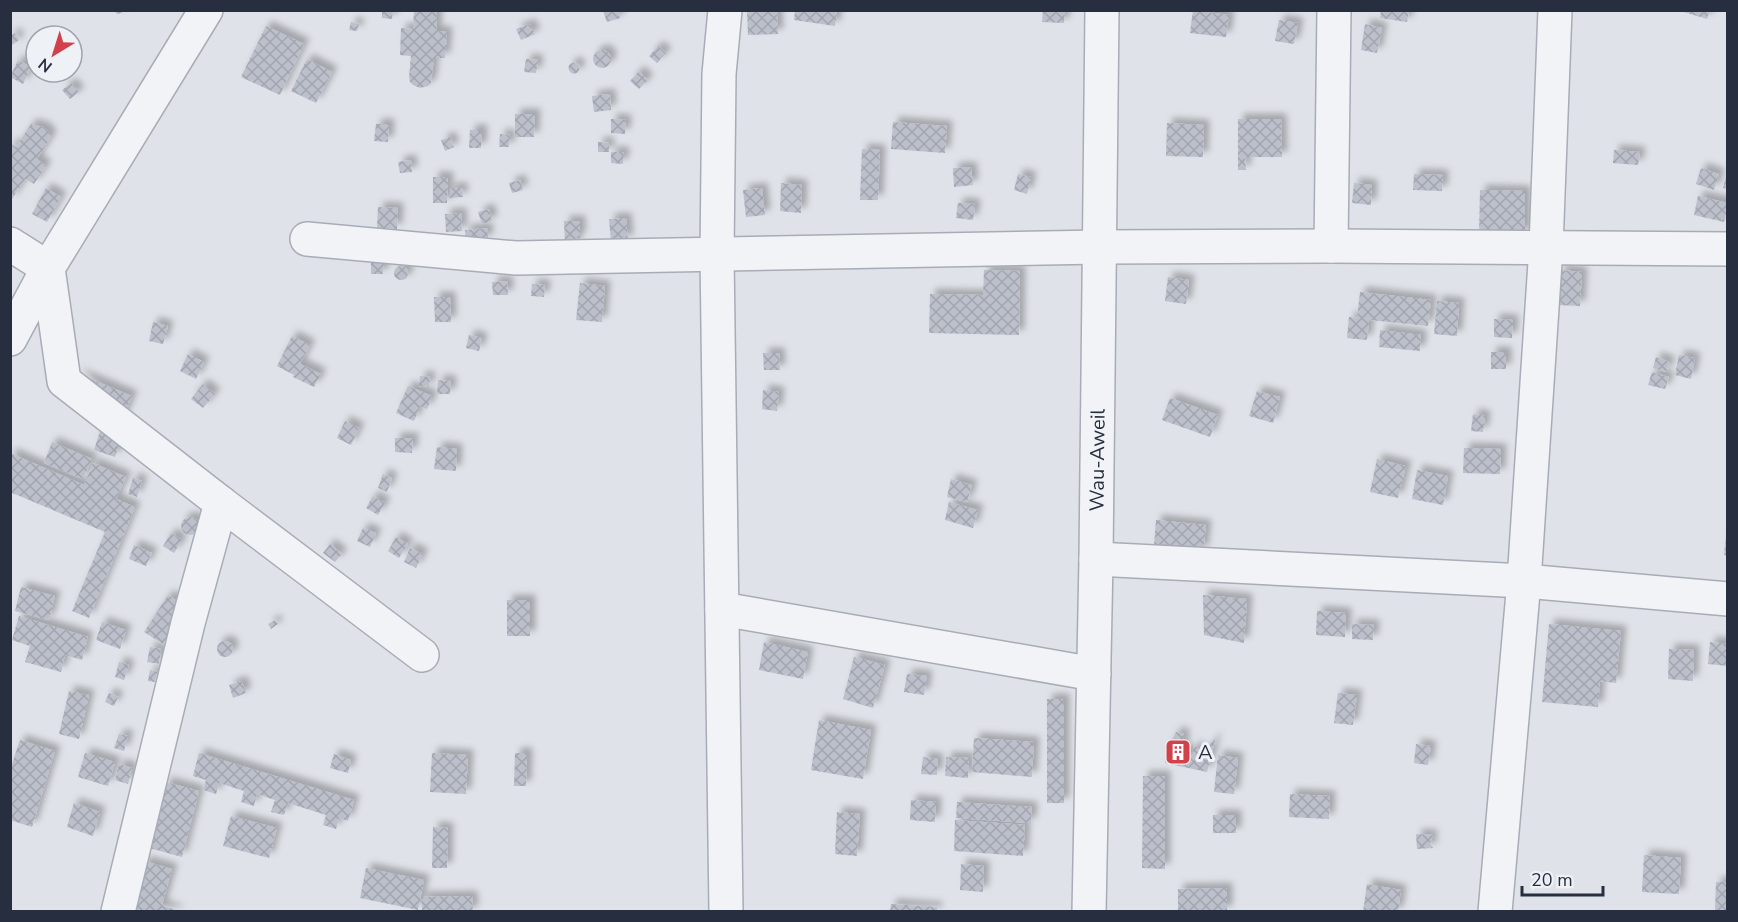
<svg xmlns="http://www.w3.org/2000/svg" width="1738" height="922" font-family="'Nunito Sans',sans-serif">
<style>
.building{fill:url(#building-cross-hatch);filter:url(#shadow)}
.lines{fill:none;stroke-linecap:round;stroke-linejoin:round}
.minor-casing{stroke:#a8acb6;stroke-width:36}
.tertiary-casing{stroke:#a8acb6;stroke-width:36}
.minor{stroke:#f1f3f7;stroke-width:33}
.tertiary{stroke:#f1f3f7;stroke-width:33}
.labels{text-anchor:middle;stroke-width:6;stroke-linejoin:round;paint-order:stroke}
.street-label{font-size:20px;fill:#272e40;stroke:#eef1f6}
.poi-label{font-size:20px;fill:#272e40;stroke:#eef1f6;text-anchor:start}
</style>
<defs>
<pattern id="building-cross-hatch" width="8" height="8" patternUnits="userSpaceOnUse" patternTransform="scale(1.5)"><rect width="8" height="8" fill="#bcc0cb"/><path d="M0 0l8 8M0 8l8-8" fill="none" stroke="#a2a5af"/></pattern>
<filter id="shadow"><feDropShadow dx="5.5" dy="-5.5" stdDeviation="3" flood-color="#0004"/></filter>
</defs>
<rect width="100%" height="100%" fill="#dfe2e8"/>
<g class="building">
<path d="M111,10H127L118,14Z"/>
<path d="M382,10H393L392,19L382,18Z"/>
<path d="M414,10H437L436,31L447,32L445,58H434L431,83L428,86L420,88L413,85L410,82L409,77L411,56L400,55L401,28L413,29Z"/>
<path d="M618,10L620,18L607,22L603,11Z"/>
<path d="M795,10H837L835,26L794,20Z"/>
<path d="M1043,10H1065L1064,23L1042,22Z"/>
<path d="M1193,10L1229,15L1226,37L1190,33Z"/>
<path d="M1381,10H1409L1407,22L1380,18Z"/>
<path d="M1677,10H1710L1707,19Z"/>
<path d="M777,11L778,34L748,35L747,12Z"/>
<path d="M1279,20L1298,23L1294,44L1275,41Z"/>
<path d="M351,22L359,24L357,31L349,30Z"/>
<path d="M530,24L535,34L521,40L516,29Z"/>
<path d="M1365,24L1382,28L1377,53L1361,50Z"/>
<path d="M266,26L304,44L280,95L241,77Z"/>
<path d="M15,33L19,40L12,45L10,36Z"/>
<path d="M658,46L666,53L657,63L649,56Z"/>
<circle cx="602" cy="59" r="9"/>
<path d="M307,59L332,72L316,103L291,91Z"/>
<path d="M526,59L538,60L536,73L524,72Z"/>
<path d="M18,60L31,67L23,84L10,77Z"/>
<circle cx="574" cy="68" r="5.5"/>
<path d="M639,71L648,80L639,89L630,81Z"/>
<path d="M71,83L79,92L70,99L62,90Z"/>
<path d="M610,94L611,110L594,112L592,96Z"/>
<path d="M515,114H535L534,137H515Z"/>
<path d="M611,119L626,120L625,134L611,133Z"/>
<path d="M1238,119H1281L1282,157H1245L1246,170H1238Z"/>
<path d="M893,122L947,126L945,153L891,149Z"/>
<path d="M1167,123L1204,125L1203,157L1166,156Z"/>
<path d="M31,124L43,127L48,131L51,137L37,159L46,166L34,184L25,179L10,202V143L16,147Z"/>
<path d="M376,124H389L388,142L374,141Z"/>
<path d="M470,130H482L481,148H469Z"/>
<path d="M500,134L510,135L509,147H499Z"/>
<path d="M450,137L454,147L445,151L441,140Z"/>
<path d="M598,142L609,143V152H598Z"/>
<path d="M862,149L880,150L878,200H860Z"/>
<path d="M1614,150L1640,152L1638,165L1613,163Z"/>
<path d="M611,152H624L623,164L611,163Z"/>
<path d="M411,160L412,172L400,173L398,162Z"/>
<path d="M971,167L973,185L954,187L953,168Z"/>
<path d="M1701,168L1719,174L1714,190L1696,184Z"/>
<path d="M1727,173H1728V189L1723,188Z"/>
<path d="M1018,174L1031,177L1027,194L1014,190Z"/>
<path d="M1414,174L1443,175L1442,191L1413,190Z"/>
<path d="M433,177H448L447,203H433Z"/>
<path d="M520,180L523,190L512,193L509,183Z"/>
<path d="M781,183L802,185L801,213L780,211Z"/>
<path d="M1354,183L1372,185L1371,205L1352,203Z"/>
<path d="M46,188L61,197L47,222L32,214Z"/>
<path d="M450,188H462L463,197L450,198Z"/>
<path d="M762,188L765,215L746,217L743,190Z"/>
<path d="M1480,190L1525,191V234H1479Z"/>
<path d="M1698,196L1728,203L1724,222L1694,215Z"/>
<path d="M958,203L975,204L973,220L956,218Z"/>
<path d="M378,207L398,208L397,229L377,228Z"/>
<path d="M489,209L492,221L482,224L478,212Z"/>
<path d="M461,213L462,231L446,232L445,214Z"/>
<path d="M626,218L628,240L611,241L609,219Z"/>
<path d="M564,221H580V238H576V245H565Z"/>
<path d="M487,228L488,239L466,242L465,230Z"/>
<path d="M371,262L384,263L383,274H371Z"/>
<circle cx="401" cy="273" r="7"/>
<path d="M984,270L1020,271L1019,335L929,333L930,294L983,295Z"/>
<path d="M1560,270L1582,272L1580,306L1558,305Z"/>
<path d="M1168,277L1189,280L1186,304L1165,301Z"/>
<path d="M507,281L508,295H493L492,282Z"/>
<path d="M580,283L605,286L602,322L576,320Z"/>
<path d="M532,284L545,285L544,297L531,296Z"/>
<path d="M1360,292L1431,300L1428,326L1369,320L1367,340L1347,338L1349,317L1357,318Z"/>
<path d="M434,297H450L451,322H435Z"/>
<path d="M1437,301L1459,303L1457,336L1434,334Z"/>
<path d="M1494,319L1513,320L1512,338L1494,337Z"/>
<path d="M153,322L168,326L163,344L149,341Z"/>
<path d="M1380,330L1421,335L1420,351L1379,347Z"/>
<path d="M469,335L482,338L479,351L466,348Z"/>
<path d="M292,336L310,345L300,364L321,374L314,387L293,377L294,375L277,366Z"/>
<rect x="1491" y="352" width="15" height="17"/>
<path d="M763,353H779L780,370H764Z"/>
<path d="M188,354L204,362L196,379L180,371Z"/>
<path d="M1679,355L1695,358L1691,379L1675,375Z"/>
<path d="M1656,357L1670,362L1666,372L1653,368Z"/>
<path d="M1652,372L1669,377L1665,389L1648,385Z"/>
<path d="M76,373L132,396L122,420Z"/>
<path d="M420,376L430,377L429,387L419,386Z"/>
<path d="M438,380L451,381L450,394H437Z"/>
<path d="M203,384L215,394L203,408L191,399Z"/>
<path d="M408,386L432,396L427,409L420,407L414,421L396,413Z"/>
<path d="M763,390L779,392L777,411L762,409Z"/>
<path d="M1257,391L1280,397L1273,423L1249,416Z"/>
<path d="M1170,398L1218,415L1210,437L1162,420Z"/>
<path d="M1473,414L1485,416L1483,432L1471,431Z"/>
<path d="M104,419L126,427L115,457L94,450Z"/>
<path d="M345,421L359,428L351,445L337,438Z"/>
<path d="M395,438H413L412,453L395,452Z"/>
<path d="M52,442L92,459L83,479L44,463Z"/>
<path d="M437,447L457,449L456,471L434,469Z"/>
<path d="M1464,448L1501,449L1500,474L1463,473Z"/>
<path d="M10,453L84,485L93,463L126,477L116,499L135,507L89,618L72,611L105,532L10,492Z"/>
<path d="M1377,459L1406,466L1398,498L1370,492Z"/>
<path d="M1417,470L1448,476L1443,505L1412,499Z"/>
<path d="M383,474L392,478L387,492L378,488Z"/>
<path d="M133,478L142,481L137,497L128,494Z"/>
<path d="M951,479L972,485L967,502L947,497Z"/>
<path d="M373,496L385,503L378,515L366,508Z"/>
<path d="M949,502L978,510L973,528L945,520Z"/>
<circle cx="190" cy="526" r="9"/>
<path d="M1156,520L1206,525L1203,551L1154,546Z"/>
<path d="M363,528L376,533L370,547L357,541Z"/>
<path d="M171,533L182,540L174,553L163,546Z"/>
<path d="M396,537L408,544L399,558L388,551Z"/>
<path d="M1726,537H1728V556L1724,555Z"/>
<path d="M330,544L342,554L335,562L323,553Z"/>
<path d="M134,545L152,553L146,566L129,559Z"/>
<path d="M410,548L423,554L416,568L404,562Z"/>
<path d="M21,587L55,596L49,620L15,611Z"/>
<path d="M168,595L187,607L163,644L144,632Z"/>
<path d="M1203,595L1247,599L1244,643L1204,635Z"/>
<rect x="507" y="600" width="23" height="36"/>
<path d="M1317,611L1346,613L1345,637L1316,635Z"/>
<path d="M19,616L88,637L82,660L65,655L61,672L25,662L30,646L12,640Z"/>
<path d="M275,620L278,624L271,629L268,624Z"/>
<path d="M102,622L126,630L120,649L96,640Z"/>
<path d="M1352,624L1374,625L1373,640L1352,639Z"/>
<path d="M1549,624L1621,631L1616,683L1600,681L1598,707L1542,702Z"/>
<circle cx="225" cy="649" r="8"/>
<path d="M764,642L808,652L803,679L759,670Z"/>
<path d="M1710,642L1728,644V666L1708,664Z"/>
<path d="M150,647L161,649L159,664L147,662Z"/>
<path d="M1669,649L1694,650L1693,681L1668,679Z"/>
<path d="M854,657L885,665L873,708L843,699Z"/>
<path d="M119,662L129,665L124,680L115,677Z"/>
<path d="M150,670L157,672L155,682L148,681Z"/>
<path d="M907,674L927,676L924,695L904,692Z"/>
<path d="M242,681L246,693L233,698L229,685Z"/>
<path d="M69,691L89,695L79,739L59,734Z"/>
<path d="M109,693L118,697L114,706L105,702Z"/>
<path d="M1338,693L1357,695L1353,725L1334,723Z"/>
<rect x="1047" y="699" width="17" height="104"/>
<path d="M819,720L871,730L863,779L811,770Z"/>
<path d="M1176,732L1184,734L1183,749L1192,753L1195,745L1200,751H1206L1216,736L1207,772L1165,763L1167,750Z"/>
<path d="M119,734L128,736L124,751L114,748Z"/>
<path d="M974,738L1034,742L1032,777L972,772Z"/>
<path d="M20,740L55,751L32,827L10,820V770Z"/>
<path d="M1416,744L1431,746L1428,765L1414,763Z"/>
<path d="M85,753L115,762L108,786L78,777Z"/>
<path d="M199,753L354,800L348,821L339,818L336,829L323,825L326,815L288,803L284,815L271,812L275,800L257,794L254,806L241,802L244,791L219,783L216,794L203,790L206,780L193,776Z"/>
<path d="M432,753L468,755L466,794L430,792Z"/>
<path d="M515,753H527L526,786H514Z"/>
<path d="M334,754L351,760L348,773L330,768Z"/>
<path d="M1218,755L1238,758L1234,794L1214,792Z"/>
<path d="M923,757L938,759L937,775L921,774Z"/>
<path d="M946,757L969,758L968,778L945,776Z"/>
<path d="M119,764L132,768L128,784L115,780Z"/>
<path d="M1143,776H1165V869L1142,868Z"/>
<path d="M166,782L199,791L182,857L149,848Z"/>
<path d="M1290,794L1330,796L1329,819L1289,817Z"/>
<path d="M911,800L936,802L935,822L910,820Z"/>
<path d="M957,802L1032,807L1031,823L956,818Z"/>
<path d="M74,803L100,812L93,836L67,827Z"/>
<path d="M837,812L860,814L857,856L835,854Z"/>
<rect x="1213" y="815" width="23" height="18"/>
<path d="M231,816L277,828L269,858L223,846Z"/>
<path d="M955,820L1025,825L1023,856L954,851Z"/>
<path d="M433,827L448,828L447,868H432Z"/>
<path d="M1416,834L1433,835L1430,843L1433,848L1417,849Z"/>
<path d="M1644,855L1681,858L1679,894L1642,892Z"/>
<path d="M144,861L172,869L162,905L181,912H129Z"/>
<path d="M961,864L984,866L983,892L960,890Z"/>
<path d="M366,868L424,880L418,910L360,898Z"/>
<path d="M1716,882H1728V910H1715Z"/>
<path d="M1367,884L1401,890L1398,912H1363Z"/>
<path d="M1227,888V911L1178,912V889Z"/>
<path d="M472,896L473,912H422V897Z"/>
<path d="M891,904L937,907V912H890Z"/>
</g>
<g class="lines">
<g class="minor-casing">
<g id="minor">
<path d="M725,10L719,74L717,255L726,912"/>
<path d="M307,239L516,258L1100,247L1331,246L1728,249"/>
<path d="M10,244L48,268L64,381L221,503"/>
<path d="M1331,246L1334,10"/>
<path d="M10,339L48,268L206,10"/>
<path d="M1096,559L1524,581L1728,599"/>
<path d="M722,609L1094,674"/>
<path d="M118,912L188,623L221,503L422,655"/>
<path d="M1495,912L1524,581L1546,247L1555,10"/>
</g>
</g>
<g class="tertiary-casing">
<g id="tertiary">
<path id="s1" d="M1089,912L1096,559L1102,10"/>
</g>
</g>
<use href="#minor" class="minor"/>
<use href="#tertiary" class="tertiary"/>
</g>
<defs>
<g id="building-square" transform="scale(1.35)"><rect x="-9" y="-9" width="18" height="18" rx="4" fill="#d0414a" stroke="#eef1f6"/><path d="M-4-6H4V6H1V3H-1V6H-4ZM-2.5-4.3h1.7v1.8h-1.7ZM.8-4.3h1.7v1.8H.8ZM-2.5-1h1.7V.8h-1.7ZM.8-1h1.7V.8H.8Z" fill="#fff"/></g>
</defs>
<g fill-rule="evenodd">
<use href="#building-square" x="1178" y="752"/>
</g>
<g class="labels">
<g class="street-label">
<text dy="7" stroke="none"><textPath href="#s1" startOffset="452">Wau-Aweil</textPath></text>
</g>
<g class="poi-label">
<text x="1198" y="759">A</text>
</g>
</g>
<rect width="1738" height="922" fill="none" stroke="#272e40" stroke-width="24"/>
<g transform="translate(54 54) rotate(218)"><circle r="28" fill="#eef1f6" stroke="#9ea3ad" stroke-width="1.5"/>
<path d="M0-4.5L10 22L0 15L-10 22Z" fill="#d0414a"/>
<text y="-9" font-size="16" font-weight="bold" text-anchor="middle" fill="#272e40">N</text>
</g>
<path d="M1522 886v9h81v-9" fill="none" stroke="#272e40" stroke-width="3"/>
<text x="1531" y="886" font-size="18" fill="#272e40" stroke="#eef1f6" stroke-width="4.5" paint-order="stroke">20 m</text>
</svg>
